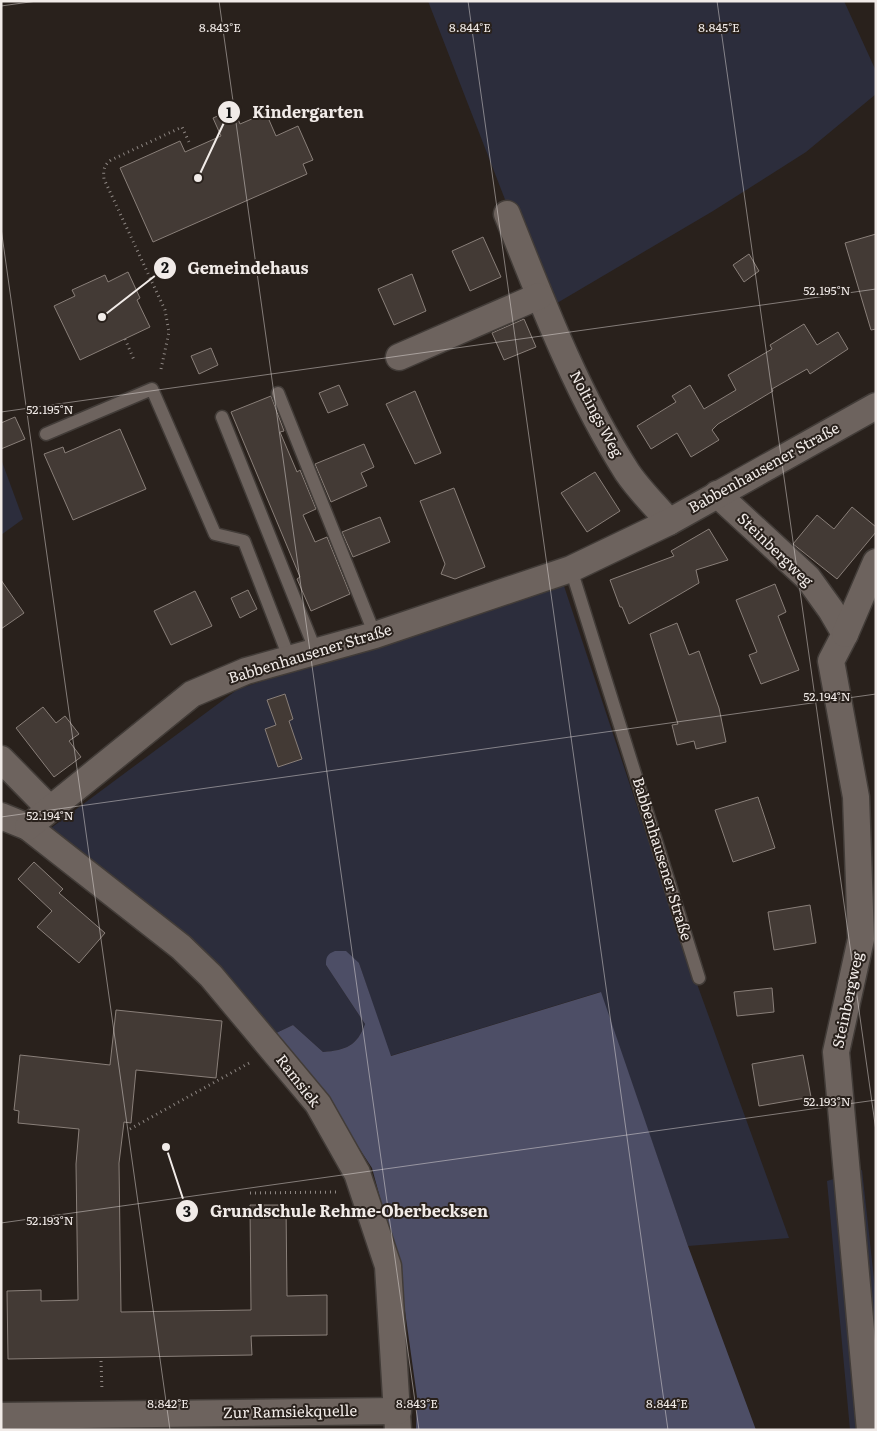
<svg xmlns="http://www.w3.org/2000/svg" width="877" height="1431" font-family="Literata,serif">
<style>
.green{fill:#2c2d3c}
.forest{fill:#4d4e66}
.building{fill:#433a35;stroke:#897f79}
.lines{fill:none;stroke-linecap:round;stroke-linejoin:round}
.service-casing{stroke:#423c38;stroke-width:15}
.minor-casing{stroke:#423c38;stroke-width:29}
.path{stroke:#8d8682;stroke-width:3;stroke-dasharray:1 4;stroke-linecap:butt}
.service{stroke:#6d635e;stroke-width:12}
.minor{stroke:#6d635e;stroke-width:26}
.ticks{fill:none;stroke:#f1ebe8;stroke-width:1;stroke-opacity:0.45}
.labels{text-anchor:middle;stroke-width:4;stroke-linejoin:round;paint-order:stroke}
.street-label{font-size:15px;fill:#f1ebe8;stroke:#29211c}
.ticks-label{font-size:12px;text-anchor:middle;fill:#f1ebe8;stroke:#29211c;stroke-width:4;stroke-linejoin:round;paint-order:stroke}
.leader{fill:none;stroke:#f1ebe8;stroke-width:2}
.callout-dot{fill:#f1ebe8;stroke:#29211c;stroke-width:2}
.mark-label{font-size:15px;text-anchor:middle;font-weight:bold;fill:#111}
.callout-label{font-size:16px;text-anchor:middle;font-weight:bold;fill:#f1ebe8;stroke:#29211c;stroke-width:4;stroke-linejoin:round;paint-order:stroke}
</style>
<rect width="100%" height="100%" fill="#29211c"/>
<g class="green">
<path d="M428,1H844L876,71V94L806,152L713,211L552,306L506,202Z"/>
<path d="M1,459L23,519L1,535Z"/>
<path d="M563,583L684,948L789,1238L688,1246L600,992L390,1056L359,963L326,965L365,1024C357,1046 346,1050 323,1052L293,1025L272,1035L184,939L51,828L238,689Z"/>
<path d="M862,1170L876,1297V1430H850L827,1181Z"/>
</g>
<path class="forest" d="M335,951H346L359,963L391,1056L601,992L688,1246L756,1430H416L417,1397L399,1268L372,1168L316,1082L272,1035L293,1025L323,1052C346,1050 357,1046 365,1024L326,965C326,957 327,954 335,951Z"/>
<g class="building">
<path d="M234,109L240,124L266,113L276,136L298,126L313,160L303,164L307,174L153,242L120,168L180,141L185,152L221,136L213,118Z"/>
<path d="M876,234V329L871,330L845,243Z"/>
<path d="M483,237L501,277L470,291L452,251Z"/>
<path d="M749,254L759,271L744,282L733,265Z"/>
<path d="M128,272L140,298L137,300L150,327L80,360L54,306L75,296L72,290L105,275L108,282Z"/>
<path d="M412,274L426,311L394,325L378,289Z"/>
<path d="M524,319L536,347L504,360L492,333Z"/>
<path d="M804,324L817,345L838,332L848,349L810,374L807,369L772,389L773,391L718,424L712,430L719,440L691,457L677,433L651,449L637,426L676,402L672,396L690,385L704,409L736,390L728,375L772,349L770,345Z"/>
<path d="M211,348L218,365L199,374L191,356Z"/>
<path d="M339,385L348,405L328,413L319,393Z"/>
<path d="M415,391L441,453L415,464L386,404Z"/>
<path d="M271,396L284,431L280,432L297,472L300,470L316,509L303,515L315,542L327,537L350,594L311,611L297,579L300,577L231,412Z"/>
<path d="M15,417L25,439L1,449V423Z"/>
<path d="M120,429L146,489L73,520L44,454L63,447L65,453Z"/>
<path d="M364,444L374,467L361,473L367,486L331,502L315,464Z"/>
<path d="M595,472L620,511L587,532L561,493Z"/>
<path d="M454,488L485,567L455,579L441,574L445,564L420,501Z"/>
<path d="M852,507L876,527V532L837,579L793,544L817,515L834,529Z"/>
<path d="M380,517L390,542L353,557L342,532Z"/>
<path d="M709,529L728,560L696,570L699,583L629,624L622,607H620L610,580L674,556L671,551Z"/>
<path d="M1,580L24,613L1,629Z"/>
<path d="M775,584L786,612L778,616L799,670L761,684L749,655L757,652L736,600Z"/>
<path d="M248,590L257,609L240,618L231,598Z"/>
<path d="M195,591L212,626L171,645L154,611Z"/>
<path d="M677,623L689,655L699,651L719,708L726,742L696,749L694,741L677,745L672,725L678,724L650,634Z"/>
<path d="M285,694L293,719L289,721L302,759L278,767L265,729L276,725L267,700Z"/>
<path d="M43,707L56,723L65,716L79,734L69,741L81,757L54,777L16,728Z"/>
<path d="M758,797L775,848L733,862L715,810Z"/>
<path d="M34,862L63,889L59,893L105,933L79,963L37,927L52,911L18,879Z"/>
<path d="M810,905L816,943L774,950L768,912Z"/>
<path d="M772,988L774,1012L737,1016L734,992Z"/>
<path d="M116,1010L222,1021L216,1078L136,1070L131,1123L124,1122L119,1163L121,1312L251,1310L250,1205H286L287,1296L327,1295V1335L251,1336L252,1355L8,1359L7,1291L41,1290V1301L78,1300L76,1164L79,1129L18,1123L19,1111L14,1110L20,1055L110,1065Z"/>
<path d="M803,1055L811,1097L759,1106L752,1064Z"/>
</g>
<g class="lines">
<g class="service-casing">
<g id="service">
<path d="M278,393L375,635"/>
<path d="M222,417L316,652"/>
<path d="M46,434L152,389L215,534L244,541L290,660"/>
<path d="M571,569L699,978"/>
</g>
</g>
<g class="minor-casing">
<g id="minor">
<path d="M507,214C542,302 576,392 627,472C639,490 655,505 669,522"/>
<path d="M399,357L539,296"/>
<path d="M717,494L808,578L831,610L845,634L831,661L856,797L861,939L836,1052L870,1430"/>
<path d="M845,634L876,562"/>
<path d="M1,759L50,809"/>
<path d="M1,816L28,827L181,947L211,976L318,1104L357,1173L388,1266L398,1430"/>
<path d="M28,827L192,694L246,671L375,635L571,569L669,522L876,406"/>
<path d="M1,1416L398,1411"/>
</g>
</g>
<g class="path">
<path d="M125,339L134,360"/>
<path d="M161,369L169,332L165,310L104,179C103,170 104,165 111,160L182,127L189,142"/>
<path d="M130,1129L251,1062"/>
<path d="M250,1193L337,1192"/>
<path d="M101,1361L102,1391"/>
</g>
<use href="#service" class="service"/>
<use href="#minor" class="minor"/>
</g>
<path class="ticks" d="M219,1L419,1430M468,1L668,1430M717,1L876,1131M1,6L37,1M1,228L170,1430M1,412L876,289M1,817L876,694M1,1223L876,1100"/>
<g class="labels">
<g class="street-label">
<text transform="translate(596 414) rotate(62)" y="5">Noltings Weg</text>
<text transform="translate(764 468) rotate(-29)" y="5">Babbenhausener Straße</text>
<text transform="translate(775 550) rotate(44)" y="5">Steinbergweg</text>
<text transform="translate(310 654) rotate(-17)" y="5">Babbenhausener Straße</text>
<text transform="translate(662 859) rotate(73)" y="5">Babbenhausener Straße</text>
<text transform="translate(848 1000) rotate(-78)" y="5">Steinbergweg</text>
<text transform="translate(298 1081) rotate(52)" y="5">Ramsiek</text>
<text transform="translate(290 1412) rotate(-1)" y="5">Zur Ramsiekquelle</text>
</g>
</g>
<g class="ticks-label">
<text x="220" y="32">8.843°E</text>
<text x="470" y="32">8.844°E</text>
<text x="719" y="32">8.845°E</text>
<text x="827" y="295">52.195°N</text>
<text x="50" y="414">52.195°N</text>
<text x="827" y="701">52.194°N</text>
<text x="50" y="820">52.194°N</text>
<text x="827" y="1106">52.193°N</text>
<text x="50" y="1225">52.193°N</text>
<text x="168" y="1408">8.842°E</text>
<text x="417" y="1408">8.843°E</text>
<text x="667" y="1408">8.844°E</text>
</g>
<path class="leader" d="M198 178L229 112M102 317L165 268M166 1147L187 1211"/>
<g class="callout-dot">
<circle cx="198" cy="178" r="5"/>
<circle cx="102" cy="317" r="5"/>
<circle cx="166" cy="1147" r="5"/>
<circle cx="229" cy="112" r="12"/>
<circle cx="165" cy="268" r="12"/>
<circle cx="187" cy="1211" r="12"/>
</g>
<g class="mark-label">
<text x="229" y="118">1</text>
<text x="165" y="273">2</text>
<text x="187" y="1217">3</text>
</g>
<g class="callout-label">
<text x="308" y="118">Kindergarten</text>
<text x="248" y="274">Gemeindehaus</text>
<text x="349" y="1217">Grundschule Rehme-Oberbecksen</text>
</g>
<rect width="877" height="1431" fill="none" stroke="#f1ebe8" stroke-width="5"/>
</svg>
